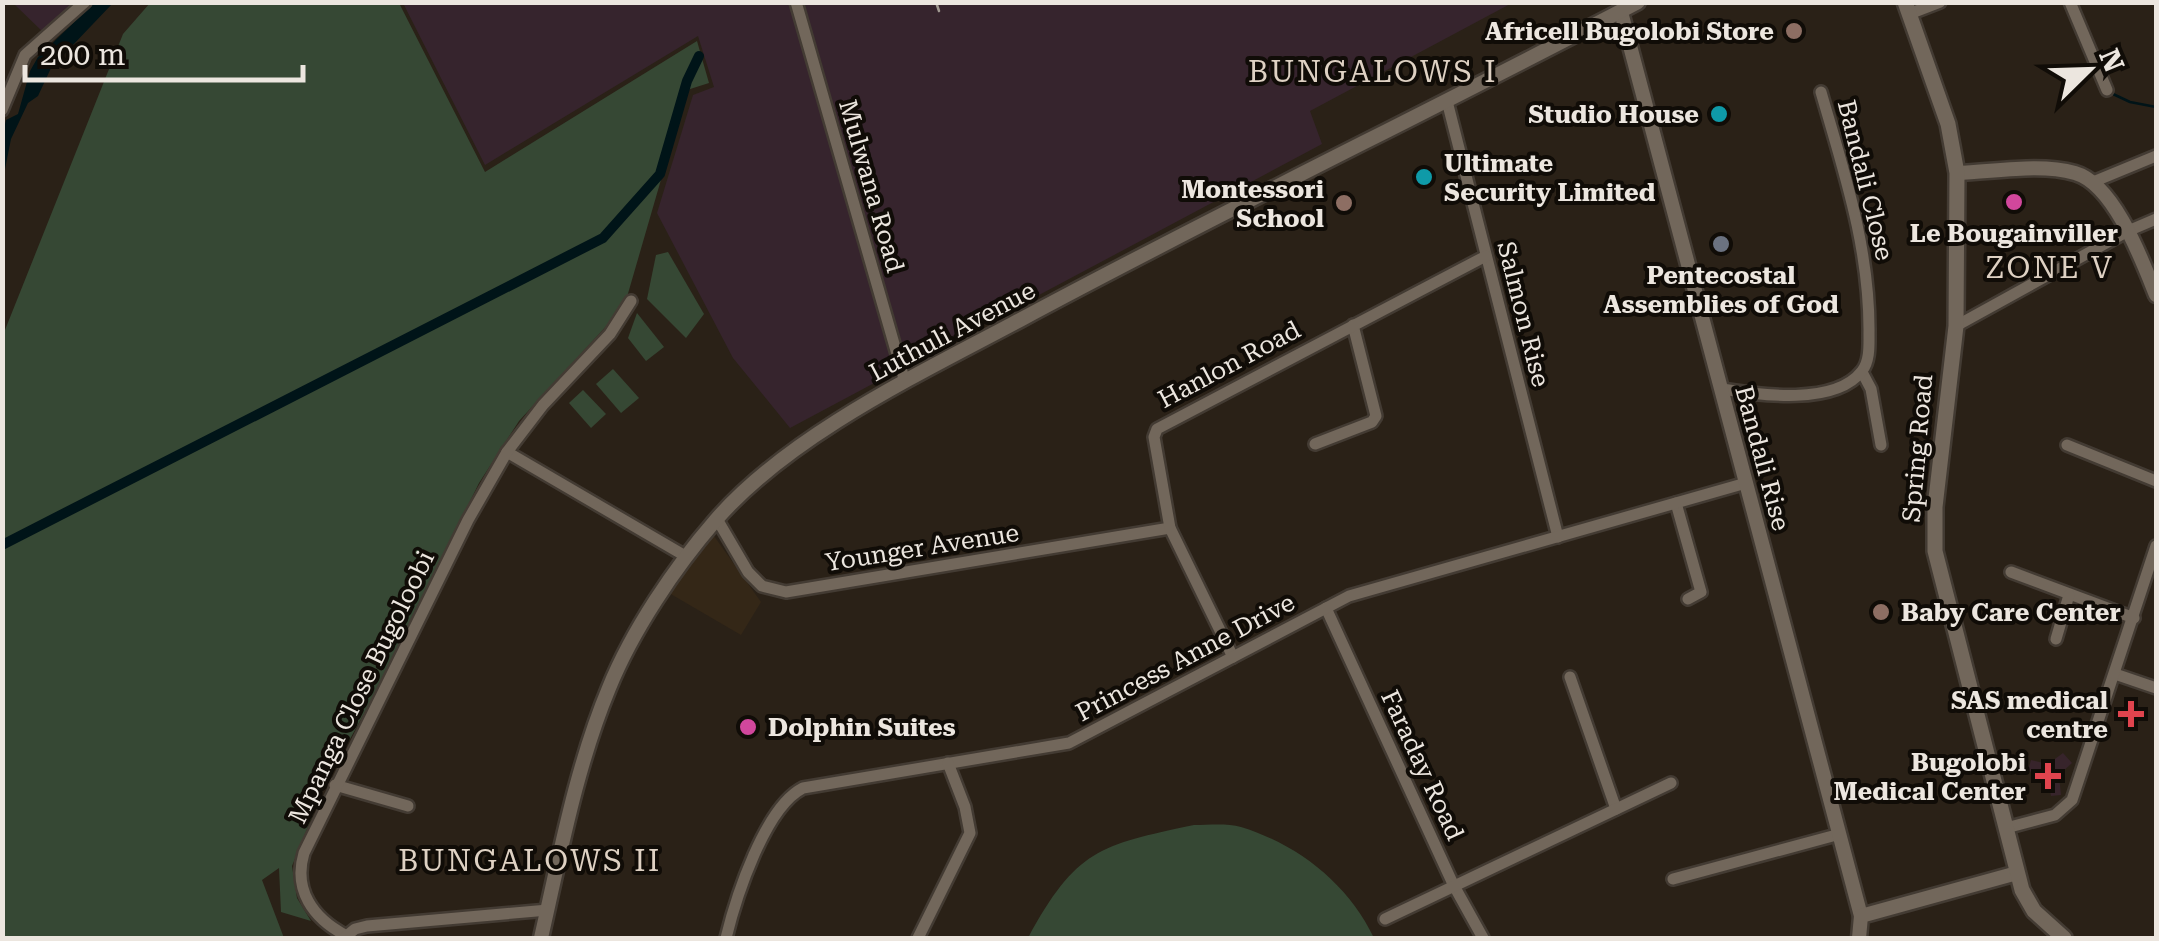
<svg xmlns="http://www.w3.org/2000/svg" width="2159" height="941" font-family="'Roboto Serif',serif">
<style>
.built{fill:#342717}
.industrial{fill:#36242d}
.medical{fill:#37242b}
.green{fill:#364834}
.water{fill:#001418}
.lines{fill:none;stroke-linecap:round;stroke-linejoin:round}
.stream{stroke:#001418;stroke-width:2.5}
.canal{stroke:#001418;stroke-width:10}
.minor-casing{stroke:#433b33;stroke-width:16}
.tertiary-casing{stroke:#433b33;stroke-width:19}
.secondary-casing{stroke:#433b33;stroke-width:20}
.minor{stroke:#72675b;stroke-width:11}
.tertiary{stroke:#72675b;stroke-width:14}
.secondary{stroke:#72675b;stroke-width:15}
.rail{stroke:#a29a92;stroke-width:2.5}
.education-dot{fill:#8d6e63;stroke:#100c07;stroke-width:4}
.culture-dot{fill:#0f9aa8;stroke:#100c07;stroke-width:4}
.hotel-dot{fill:#d1479c;stroke:#100c07;stroke-width:4}
.worship-dot{fill:#6b7280;stroke:#100c07;stroke-width:4}
.health-dot{fill:#e0444e;stroke:#100c07;stroke-width:4}
.labels{text-anchor:middle;stroke-width:8;stroke-linejoin:round;paint-order:stroke}
.poi-label{font-size:25px;font-weight:bold;fill:#ece6df;stroke:#100c07;text-anchor:end}
.street-label{font-size:25px;fill:#ece6df;stroke:#100c07}
.quarter-label{font-size:30px;letter-spacing:2.5px;fill:#ded1c3;stroke:#100c07}
</style>
<rect width="100%" height="100%" fill="#2a2117"/>
<path class="built" d="M714,536L761,602L741,635L669,593Z"/>
<g class="industrial">
<path d="M13,3H72L43,32Z"/>
<path d="M403,3H1512L1310,111L1322,144L790,428L733,358L657,213L693,95L714,87L698,36L485,165Z"/>
</g>
<path class="medical" d="M2063,753L2072,763L2059,775L2061,795L2051,796L2049,785L2037,778L2038,773L2028,771L2031,760L2048,764Z"/>
<g class="green">
<path d="M150,3H399L485,172L697,41L709,83L687,90L627,297L612,320L519,421L479,483L379,687L326,782L292,866L297,898L311,921L281,912L279,868L262,880L284,938H3V335L123,34Z"/>
<path d="M668,252L704,314L686,338L647,299L656,255Z"/>
<path d="M637,313L664,347L646,361L628,338Z"/>
<path d="M613,369L639,398L621,413L596,384Z"/>
<path d="M583,390L606,414L591,428L569,403Z"/>
<path d="M1194,825C1209,825 1227,823 1241,827C1299,845 1348,884 1374,938H1028C1076,850 1099,845 1194,825Z"/>
</g>
<path class="water" d="M94,3H113L51,68L38,96L28,103L11,139L3,179V132L6,120L18,114L30,71L38,57Z"/>
<g class="lines">
<path class="stream" d="M2113,94L2130,102L2156,107"/>
<path class="canal" d="M2,545L603,238L660,174L687,81L699,56"/>
<g class="minor-casing">
<g id="minor">
<path d="M796,2L905,382"/>
<path d="M2070,2L2107,90"/>
<path d="M1909,14L1940,2"/>
<path d="M1447,101L1558,537"/>
<path d="M2,110L25,55L85,2"/>
<path d="M2093,182L2156,156"/>
<path d="M1956,326L2128,231L2156,219"/>
<path d="M1862,372L1871,389L1881,445"/>
<path d="M1722,389C1759,395 1835,406 1862,371C1870,361 1869,345 1869,334C1870,249 1844,172 1821,92"/>
<path d="M1315,444L1372,422L1376,416L1353,325"/>
<path d="M2067,445L2156,481"/>
<path d="M507,452L687,557"/>
<path d="M1676,503L1701,592L1688,599"/>
<path d="M717,519L748,572L762,586L786,592L1170,528"/>
<path d="M2011,572L2134,618"/>
<path d="M1326,608L1453,884L1483,938"/>
<path d="M2056,639L2069,595"/>
<path d="M1233,657L1170,528L1154,437L1157,429L1486,256"/>
<path d="M2115,674L2156,688"/>
<path d="M1570,677L1616,809"/>
<path d="M335,785L408,806"/>
<path d="M2006,828L2055,815L2072,800L2156,546"/>
<path d="M1673,879L1840,834"/>
<path d="M1385,919L1671,783"/>
<path d="M345,935C313,918 293,890 304,853L468,520L507,452L543,405L610,334L631,301"/>
<path d="M344,938L355,929L367,926L548,910"/>
<path d="M726,938C736,897 765,807 803,788L1069,743L1349,596L1746,483"/>
<path d="M918,938L970,833L965,807L948,763"/>
</g>
</g>
<g class="tertiary-casing">
<g id="tertiary">
<path d="M1621,12L1861,916"/>
<path d="M1957,173C1994,172 2039,163 2075,173C2114,184 2142,260 2156,295"/>
<path d="M541,938C560,855 576,767 609,688C632,631 675,567 715,521C789,435 921,373 1020,320C1224,210 1433,110 1638,2"/>
<path d="M1859,938L1861,916L2017,873"/>
</g>
</g>
<g class="secondary-casing">
<path id="secondary" d="M1905,2L1948,124L1957,173L1956,326L1935,507V551L2022,890L2034,911L2064,938"/>
</g>
<use href="#minor" class="minor"/>
<use href="#tertiary" class="tertiary"/>
<use href="#secondary" class="secondary"/>
<path class="rail" d="M936,2L939,11"/>
</g>
<g class="education-dot">
<circle cx="1794" cy="31" r="10"/>
<circle cx="1344" cy="203" r="10"/>
<circle cx="1881" cy="612" r="10"/>
</g>
<g class="culture-dot">
<circle cx="1719" cy="114" r="10"/>
<circle cx="1424" cy="177" r="10"/>
</g>
<g class="hotel-dot">
<circle cx="2014" cy="202" r="10"/>
<circle cx="748" cy="727" r="10"/>
</g>
<circle class="worship-dot" cx="1721" cy="244" r="10"/>
<g class="health-dot">
<path d="M2126 699h10v10h10v10h-10v10h-10v-10h-10v-10h10z"/>
<path d="M2043 761h10v10h10v10h-10v10h-10v-10h-10v-10h10z"/>
</g>
<g class="labels">
<g class="poi-label">
<text x="1774" y="40">Africell Bugolobi Store</text>
<text x="1699" y="123">Studio House</text>
<text x="1444" y="172" text-anchor="start">Ultimate<tspan x="1444" dy="29">Security Limited</tspan></text>
<text x="1324" y="198">Montessori<tspan x="1324" dy="29">School</tspan></text>
<text x="2014" y="242" text-anchor="middle">Le Bougainviller</text>
<text x="1721" y="284" text-anchor="middle">Pentecostal<tspan x="1721" dy="29">Assemblies of God</tspan></text>
<text x="1901" y="621" text-anchor="start">Baby Care Center</text>
<text x="2108" y="709">SAS medical<tspan x="2108" dy="29">centre</tspan></text>
<text x="768" y="736" text-anchor="start">Dolphin Suites</text>
<text x="2026" y="771">Bugolobi<tspan x="2026" dy="29">Medical Center</tspan></text>
</g>
<g class="street-label">
<text transform="translate(1866 180) rotate(76)" y="9">Bandali Close</text>
<text transform="translate(872 186) rotate(74)" y="9">Mulwana Road</text>
<text transform="translate(1524 314) rotate(76)" y="9">Salmon Rise</text>
<text transform="translate(952 331) rotate(-28)" y="9">Luthuli Avenue</text>
<text transform="translate(1229 364) rotate(-28)" y="9">Hanlon Road</text>
<text transform="translate(1917 448) rotate(-85)" y="9">Spring Road</text>
<text transform="translate(1763 458) rotate(75)" y="9">Bandali Rise</text>
<text transform="translate(922 547) rotate(-9)" y="9">Younger Avenue</text>
<text transform="translate(1185 657) rotate(-28)" y="9">Princess Anne Drive</text>
<text transform="translate(361 687) rotate(-64)" y="9">Mpanga Close Bugoloobi</text>
<text transform="translate(1423 765) rotate(65)" y="9">Faraday Road</text>
</g>
<g class="quarter-label">
<text x="1373" y="82">BUNGALOWS I</text>
<text x="2050" y="278">ZONE V</text>
<text x="530" y="871">BUNGALOWS II</text>
</g>
</g>
<rect width="2159" height="941" fill="none" stroke="#ece6df" stroke-width="10"/>
<g transform="translate(2089 70) rotate(67)" stroke="#100c07" stroke-width="8" paint-order="stroke">
<path d="M0-8L18 38L0 25L-18 38Z" fill="#ece6df"/>
<text y="-15" font-size="28" font-weight="bold" text-anchor="middle" fill="#ece6df">N</text>
</g>
<path d="M25 65v15h278v-15" fill="none" stroke="#ece6df" stroke-width="5"/>
<text x="40" y="65" font-size="30" fill="#ece6df" stroke="#100c07" stroke-width="8" paint-order="stroke">200 m</text>
</svg>
